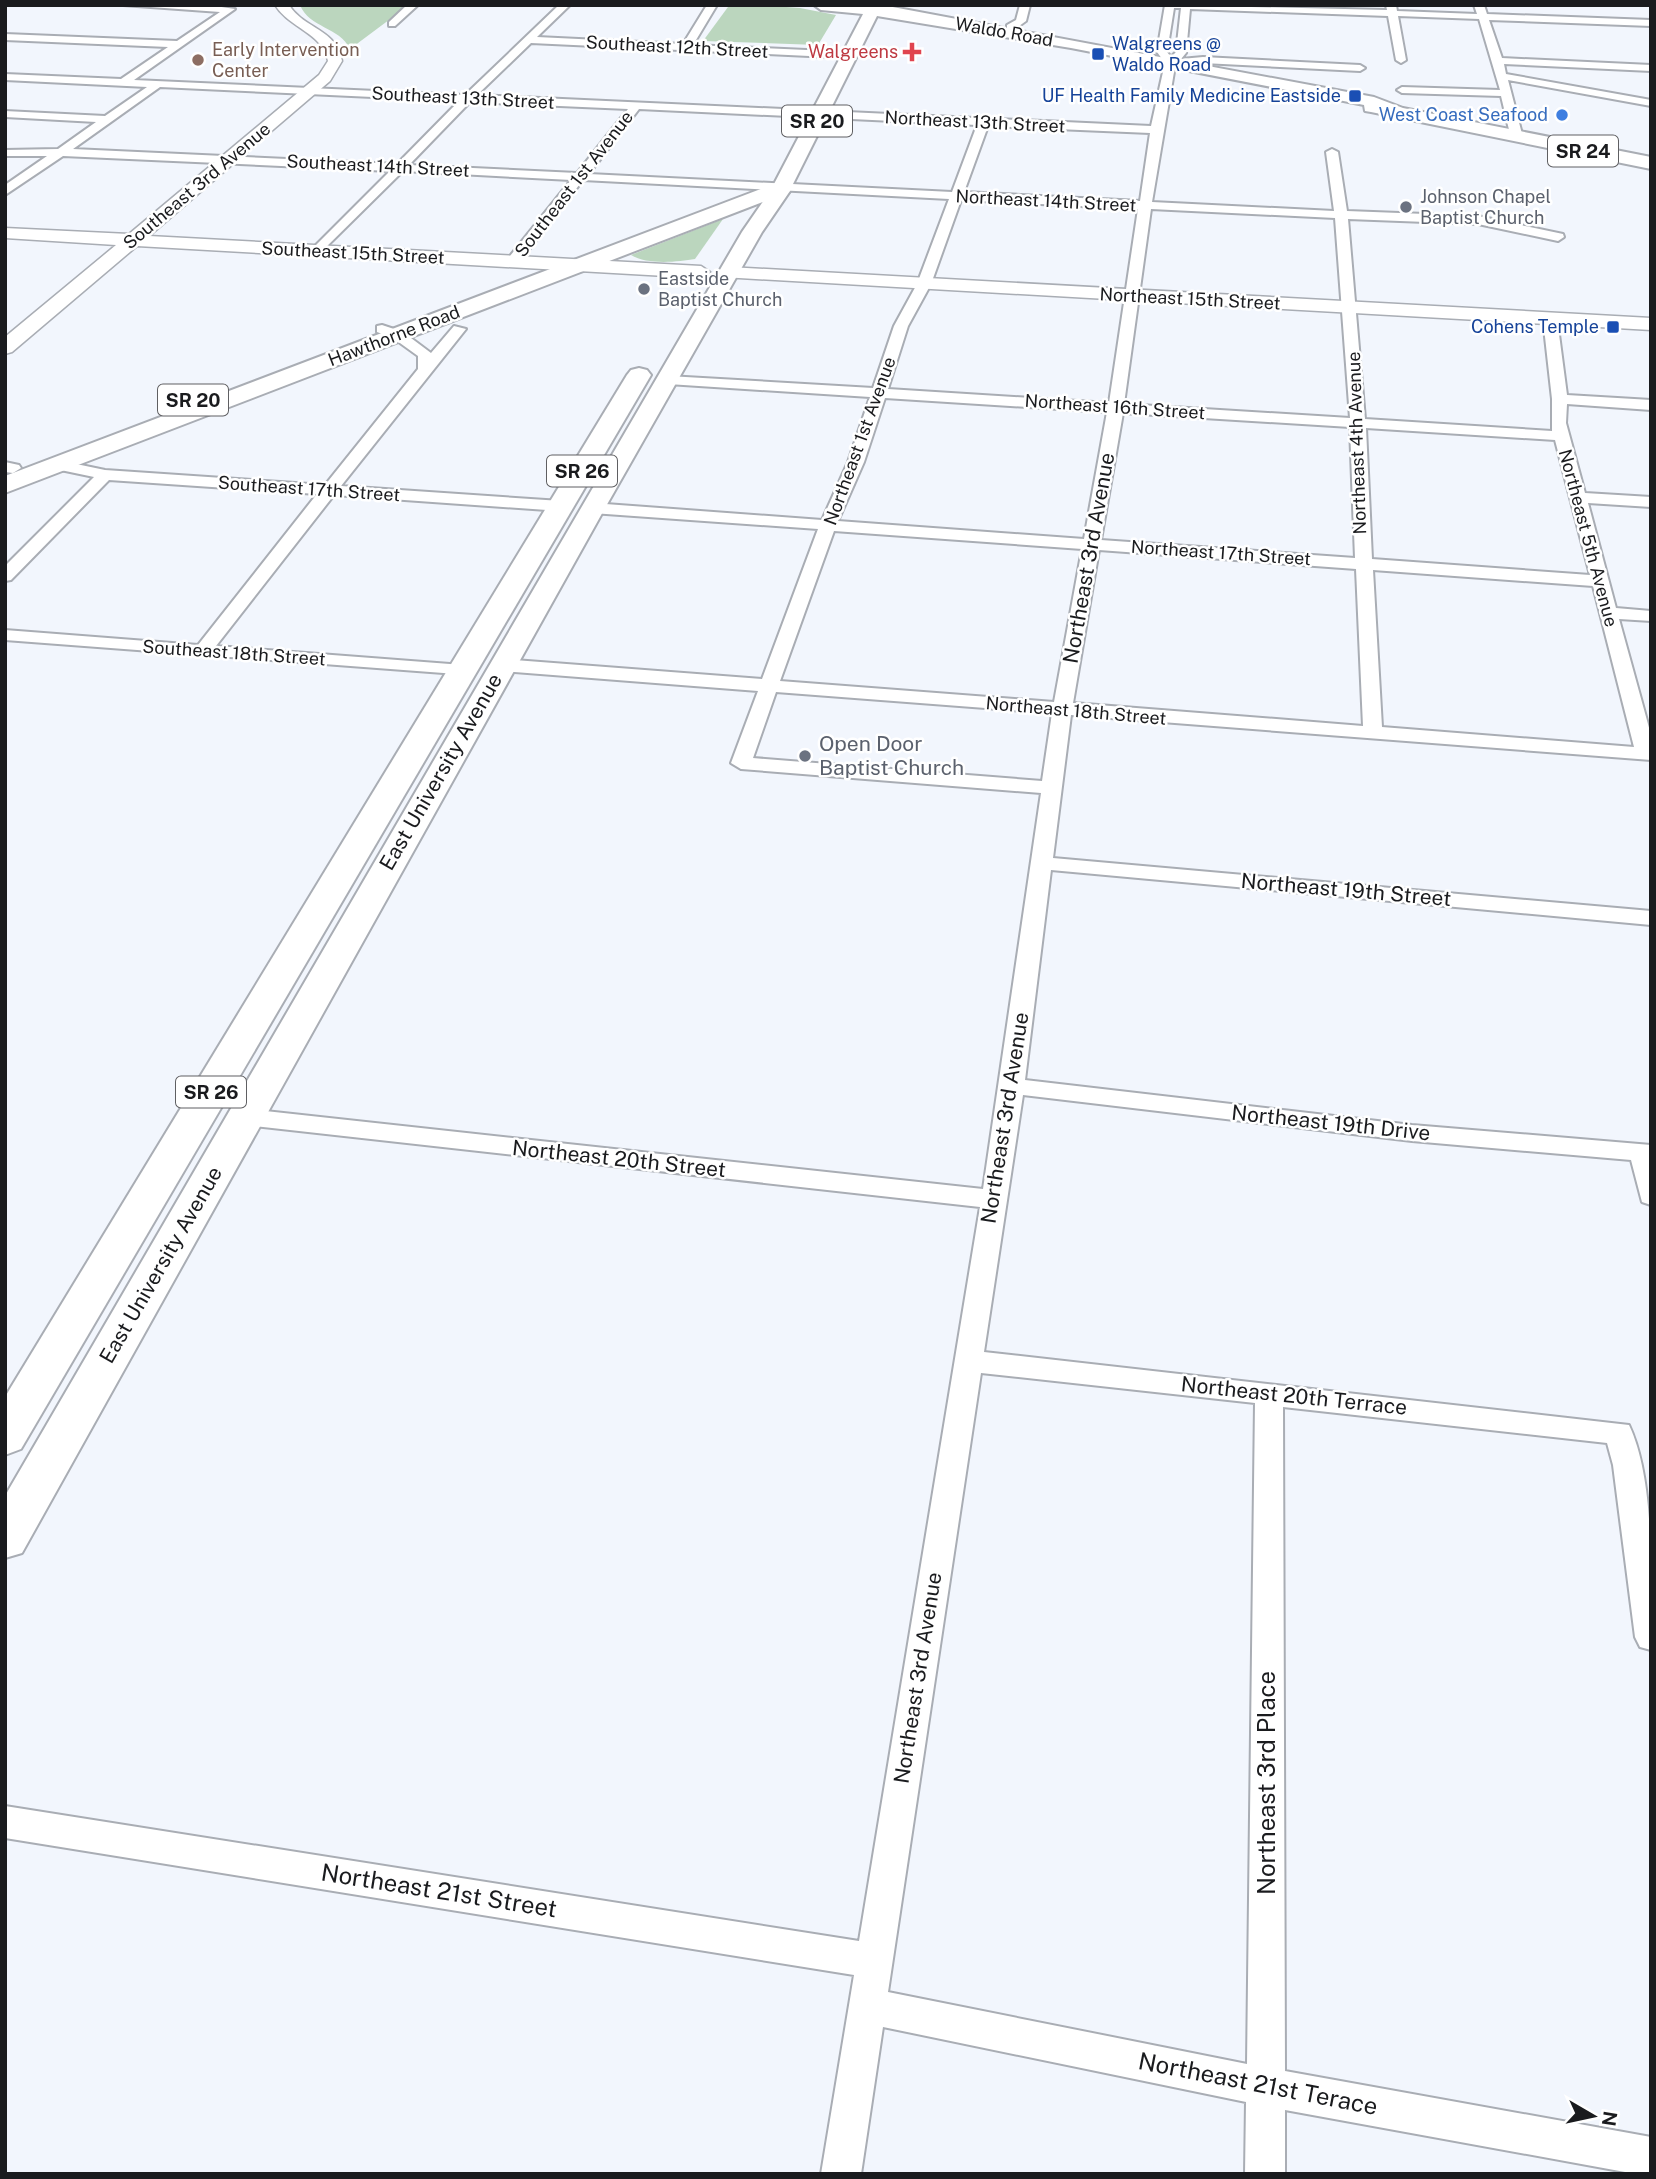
<svg xmlns="http://www.w3.org/2000/svg" width="1656" height="2179" font-family="'Public Sans',sans-serif">
<style>
.green{fill:#bbd6be}
.lines{fill:none;stroke-linecap:round;stroke-linejoin:round}
.street-casing{stroke:#a9adb4;stroke-width:4}
.secondary-casing{stroke:#a9adb4;stroke-width:3}
.primary-casing{stroke:#a9adb4;stroke-width:4}
.highway-casing{stroke:#a9adb4;stroke-width:4}
.street{fill:#fff;fill-rule:evenodd}
.secondary{fill:#fff;fill-rule:evenodd}
.primary{fill:#fff;fill-rule:evenodd}
.highway{fill:#fff;fill-rule:evenodd}
.health-dot{fill:#e0444e;stroke:#fff;stroke-width:2.5}
.transit-dot{fill:#1a4fb4;stroke:#fff;stroke-width:2.5}
.education-dot{fill:#8d6e63;stroke:#fff;stroke-width:2.5}
.shop-dot{fill:#3f7fe0;stroke:#fff;stroke-width:2.5}
.worship-dot{fill:#6b7280;stroke:#fff;stroke-width:2.5}
.labels{text-anchor:middle;stroke-width:5;stroke-linejoin:round;paint-order:stroke}
.far-street-label{font-size:18px;fill:#1a1b1e;stroke:#fff}
.far-transit-label{font-size:18px;fill:#164399;stroke:#fff;text-anchor:end}
.far-education-label{font-size:18px;fill:#785e54;stroke:#fff;text-anchor:start}
.far-health-label{font-size:18px;fill:#be3a42;stroke:#fff;text-anchor:end}
.far-shop-label{font-size:18px;fill:#366cbe;stroke:#fff;text-anchor:end}
.far-worship-label{font-size:18px;fill:#5b616d;stroke:#fff;text-anchor:start}
.shield{fill:#fff;stroke:#5f5f62;stroke-width:2}
.shield-label{font-size:19px;font-weight:bold;fill:#1a1b1e}
.street-label{font-size:21px;fill:#1a1b1e;stroke:#fff}
.worship-label{font-size:21px;fill:#5b616d;stroke:#fff;text-anchor:start}
.near-street-label{font-size:24px;fill:#1a1b1e;stroke:#fff}
</style>
<rect width="100%" height="100%" fill="#f2f6fd"/>
<g class="green">
<path d="M300,5H409L350,49C340,27 309,28 300,5Z"/>
<path d="M760,5L800,8L836,15L818,45L703,41L728,7Z"/>
<path d="M723,219L695,259C677,262 647,265 631,255Z"/>
</g>
<g class="lines">
<g class="street-casing">
<g id="street">
<path d="M123,5H208L235,9L134,80L465,95L559,5H570L537,37L683,44L707,5H717L693,45L851,52L856,55L851,58L531,43L477,95L1151,126L1165,63L1157,52L1165,5L1387,10L1386,5H1396L1397,11L1477,14L1474,5H1484L1487,14L1651,20V26L1489,20L1502,58L1651,65V71L1504,64L1506,74L1651,100V106L1508,80L1522,134L1516,137L1510,134L1501,96L1402,93L1397,90L1402,87L1500,90L1479,19L1398,16L1406,60L1401,63L1396,60L1388,16L1190,9L1186,53L1181,59L1203,57L1360,65L1365,68L1360,71L1203,63L1175,66L1152,202L1334,211L1326,152L1332,149L1338,152L1347,211L1478,216L1563,234L1564,237L1558,241L1478,224L1348,219L1365,419L1552,431V399L1543,319L1550,315L1557,319L1567,395L1651,400V410L1567,404L1566,423L1585,493L1651,497V507L1588,503L1616,608L1651,611V621L1619,619L1651,735V760L1071,715L1053,858L1651,911V925L1051,870L1025,1080L1412,1125L1651,1145V1205L1642,1202L1631,1160L1412,1141L1023,1095L984,1352L1629,1425C1656,1482 1651,1586 1651,1650L1640,1647L1635,1637L1613,1465L1607,1443L1283,1407L1285,2071L1651,2137V2174H1636L1285,2110V2174H1245L1246,2102L883,2027L861,2174H821L854,1975L5,1838V1806L859,1941L980,1207L246,1125L237,1123L234,1117L237,1111L246,1109L983,1189L1041,793L741,769L731,763L758,691L502,671L493,665L502,659L762,679L818,529L592,513L584,508L592,503L822,520L848,462L870,397L668,384L661,380L668,376L873,388L894,326L917,284L949,199L583,180L518,264L513,265L506,261L571,180L403,171L318,255L312,251L313,248L390,171L63,156L5,195V185L47,156H5V150L58,149L96,122L5,117V111L105,116L147,87L5,80V74L121,79L168,47L5,40V34L177,41L220,12ZM1174,8H1181L1176,52L1171,57L1167,52ZM160,87L459,101L397,164L73,149ZM470,102L628,109L577,173L409,165ZM639,109L977,125L952,192L589,174ZM988,126L1150,133L1140,201L964,192ZM961,200L1138,209L1109,403L888,389L908,326L931,284ZM1151,209L1335,218L1350,418L1124,404ZM885,398L1107,412L1084,539L838,521L864,462ZM1123,413L1350,427L1355,558L1101,540ZM1366,428L1555,440L1590,575L1372,559ZM834,531L1082,549L1054,702L780,681ZM1099,550L1356,569L1363,726L1073,703ZM1373,570L1593,586L1634,747L1382,727ZM776,692L1052,713L1042,781L753,758ZM981,1373L1255,1403L1247,2064L888,1992Z"/>
<path d="M407,5H418L395,26H389V22Z"/>
<path d="M1020,5H1030L1026,21L1015,29H1007V25L1016,20Z"/>
<path d="M382,325L403,332L431,353L454,326L466,329L341,486L561,501L569,506L561,511L334,495L216,646L463,665L470,667L472,671L470,675L5,640V630L198,645L317,494L109,480L11,580L5,581V566L94,477L51,468L49,465L57,460L105,470L325,485L418,369V356L393,338L377,332V326Z"/>
<path d="M5,462L19,465L21,468L13,473L5,472Z"/>
</g>
</g>
<g class="secondary-casing">
<g id="secondary">
<path d="M275,5H289C304,29 337,29 342,61L330,81L149,236L701,266L710,272L701,278L137,246L12,352L5,354V337L116,245L5,238V228L129,234L319,75L328,61C323,33 289,28 275,5Z"/>
<path d="M729,267L1651,318V330L722,277L720,273Z"/>
</g>
</g>
<g class="primary-casing">
<g id="primary">
<path d="M782,182L792,188L762,232L605,508L22,1553L5,1558V1496L742,232L775,184Z"/>
<path d="M639,368L647,370L651,375L21,1449L5,1455V1397L627,375L631,370Z"/>
</g>
</g>
<g class="highway-casing">
<path id="highway" d="M814,5H882L1374,97L1403,108L1651,157V169L1371,112L1365,111L1364,105L1071,48L877,16L789,192L5,493V476L774,184L863,14L821,10Z"/>
</g>
<use href="#street" class="street"/>
<use href="#secondary" class="secondary"/>
<use href="#primary" class="primary"/>
<use href="#highway" class="highway"/>
</g>
<path class="health-dot" d="M908.5 41.5h7v7h7v7h-7v7h-7v-7h-7v-7h7z"/>
<g class="transit-dot">
<rect x="1091" y="47" width="14" height="14" rx="3.5"/>
<rect x="1348" y="89" width="14" height="14" rx="3.5"/>
<rect x="1606" y="320" width="14" height="14" rx="3.5"/>
</g>
<circle class="education-dot" cx="198" cy="60" r="7"/>
<circle class="shop-dot" cx="1562" cy="115" r="7"/>
<g class="worship-dot">
<circle cx="1406" cy="207" r="7"/>
<circle cx="644" cy="289" r="7"/>
<circle cx="805" cy="756" r="7"/>
</g>
<g class="labels">
<g class="far-street-label">
<text transform="translate(1004 32) rotate(10)" y="6">Waldo Road</text>
<text transform="translate(677 47) rotate(3)" y="6">Southeast 12th Street</text>
<text transform="translate(463 98) rotate(3)" y="6">Southeast 13th Street</text>
<text transform="translate(975 122) rotate(3)" y="6">Northeast 13th Street</text>
<text transform="translate(378 166) rotate(3)" y="6">Southeast 14th Street</text>
<text transform="translate(574 184) rotate(-52)" y="6">Southeast 1st Avenue</text>
<text transform="translate(197 186) rotate(-40)" y="6">Southeast 3rd Avenue</text>
<text transform="translate(1046 201) rotate(3)" y="6">Northeast 14th Street</text>
<text transform="translate(353 253) rotate(3)" y="6">Southeast 15th Street</text>
<text transform="translate(1190 299) rotate(3)" y="6">Northeast 15th Street</text>
<text transform="translate(394 336) rotate(-21)" y="6">Hawthorne Road</text>
<text transform="translate(1115 407) rotate(4)" y="6">Northeast 16th Street</text>
<text transform="translate(860 441) rotate(-70)" y="6">Northeast 1st Avenue</text>
<text transform="translate(1357 443) rotate(-92)" y="6">Northeast 4th Avenue</text>
<text transform="translate(309 489) rotate(4)" y="6">Southeast 17th Street</text>
<text transform="translate(1588 538) rotate(75)" y="6">Northeast 5th Avenue</text>
<text transform="translate(1221 553) rotate(4)" y="6">Northeast 17th Street</text>
<text transform="translate(234 653) rotate(4)" y="6">Southeast 18th Street</text>
<text transform="translate(1076 711) rotate(5)" y="6">Northeast 18th Street</text>
</g>
<g class="far-transit-label">
<text x="1112" y="50" text-anchor="start">Walgreens @<tspan x="1112" dy="21">Waldo Road</tspan></text>
<text x="1341" y="102">UF Health Family Medicine Eastside</text>
<text x="1599" y="333">Cohens Temple</text>
</g>
<g class="far-education-label">
<text x="212" y="56">Early Intervention<tspan x="212" dy="21">Center</tspan></text>
</g>
<g class="far-health-label">
<text x="898" y="58">Walgreens</text>
</g>
<g class="far-shop-label">
<text x="1548" y="121">West Coast Seafood</text>
</g>
<g class="far-worship-label">
<text x="1420" y="203">Johnson Chapel<tspan x="1420" dy="21">Baptist Church</tspan></text>
<text x="658" y="285">Eastside<tspan x="658" dy="21">Baptist Church</tspan></text>
</g>
<g class="shield">
<rect x="782" y="105.5" width="70" height="31" rx="5"/>
<rect x="1548" y="135.5" width="70" height="31" rx="5"/>
<rect x="158" y="384.5" width="70" height="31" rx="5"/>
<rect x="547" y="455.5" width="70" height="31" rx="5"/>
<rect x="176" y="1076.5" width="70" height="31" rx="5"/>
</g>
<g class="shield-label">
<text x="817" y="128">SR 20</text>
<text x="1583" y="158">SR 24</text>
<text x="193" y="407">SR 20</text>
<text x="582" y="478">SR 26</text>
<text x="211" y="1099">SR 26</text>
</g>
<g class="street-label">
<text transform="translate(1089 558) rotate(-80)" y="7">Northeast 3rd Avenue</text>
<text transform="translate(441 772) rotate(-60)" y="7">East University Avenue</text>
<text transform="translate(1346 890) rotate(5)" y="7">Northeast 19th Street</text>
<text transform="translate(1005 1118) rotate(-81)" y="7">Northeast 3rd Avenue</text>
<text transform="translate(1331 1123) rotate(6)" y="7">Northeast 19th Drive</text>
<text transform="translate(619 1159) rotate(6)" y="7">Northeast 20th Street</text>
<text transform="translate(161 1265) rotate(-60)" y="7">East University Avenue</text>
<text transform="translate(1294 1396) rotate(6)" y="7">Northeast 20th Terrace</text>
<text transform="translate(918 1678) rotate(-81)" y="7">Northeast 3rd Avenue</text>
</g>
<g class="worship-label">
<text x="819" y="751">Open Door<tspan x="819" dy="24">Baptist Church</tspan></text>
</g>
<g class="near-street-label">
<text transform="translate(1267 1783) rotate(-90)" y="8">Northeast 3rd Place</text>
<text transform="translate(439 1891) rotate(9)" y="8">Northeast 21st Street</text>
<text transform="translate(1258 2084) rotate(11)" y="8">Northeast 21st Terace</text>
</g>
</g>
<rect width="1656" height="2179" fill="none" stroke="#1a1b1e" stroke-width="14"/>
<g transform="translate(1593 2116) rotate(99)" stroke="#ffffff" stroke-width="5" paint-order="stroke">
<path d="M0-5L12 26L0 18L-12 26Z" fill="#1a1b1e"/>
<text y="-10" font-size="19" font-weight="bold" text-anchor="middle" fill="#1a1b1e">N</text>
</g>
</svg>
